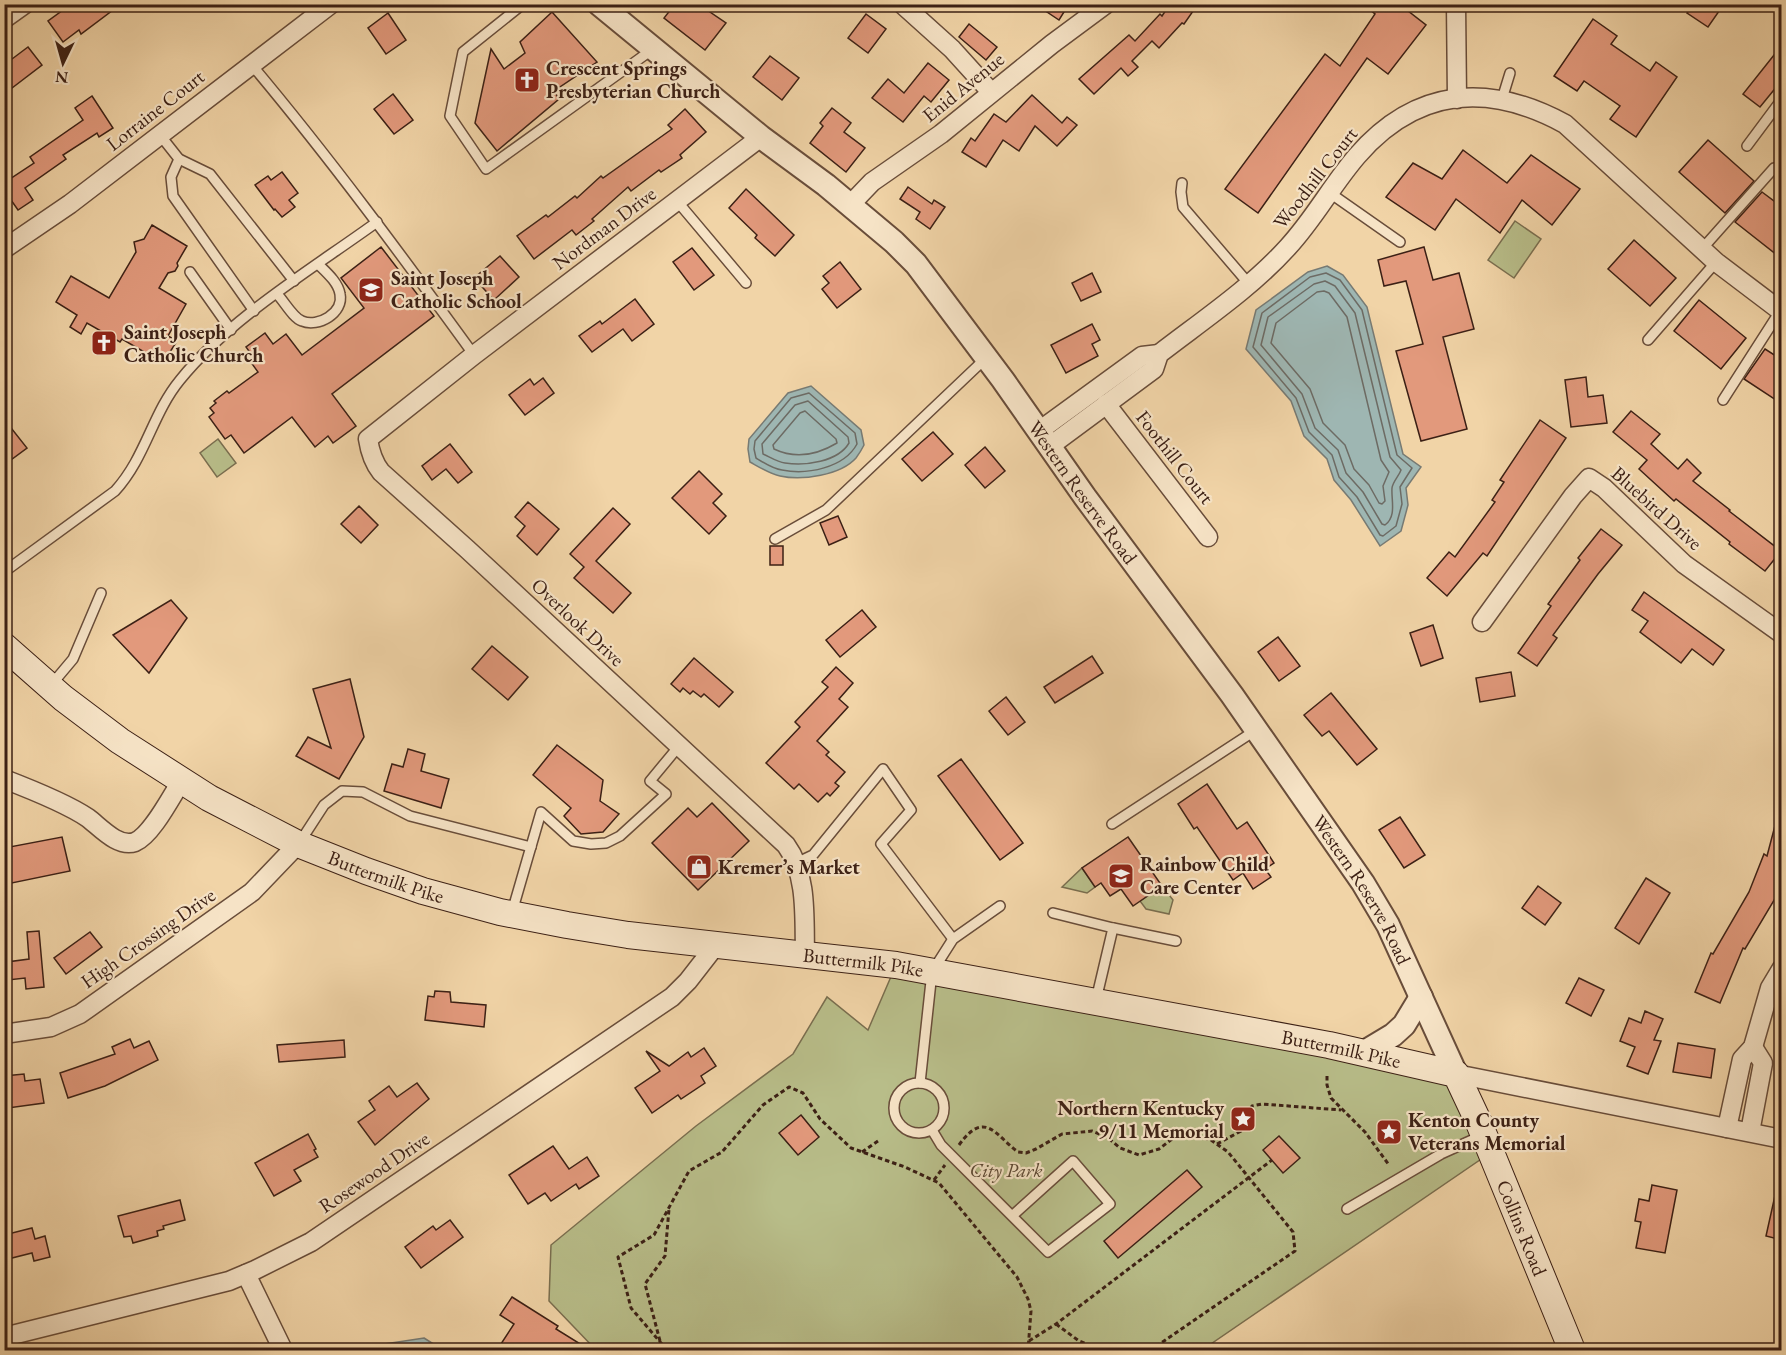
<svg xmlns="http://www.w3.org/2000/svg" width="1786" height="1355" font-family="'EB Garamond',serif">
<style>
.green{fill:#b8bd89;stroke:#7a6e4f;stroke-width:1.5}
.water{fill:#9eb6b2;stroke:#777a73;stroke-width:1.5}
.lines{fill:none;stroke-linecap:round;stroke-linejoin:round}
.shore{stroke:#6d6b64;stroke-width:1.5}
.building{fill:#e2997c;stroke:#3c2015;stroke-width:1.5}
.service-casing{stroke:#694d3a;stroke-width:12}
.minor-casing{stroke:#694d3a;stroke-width:21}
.tertiary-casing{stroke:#694d3a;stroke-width:26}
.secondary-casing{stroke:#3c2015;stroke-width:28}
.path{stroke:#3c2015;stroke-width:3;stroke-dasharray:4.5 3;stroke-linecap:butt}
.service{stroke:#f6e3c6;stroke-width:9}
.minor{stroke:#f6e3c6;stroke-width:18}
.tertiary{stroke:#f6e3c6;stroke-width:22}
.secondary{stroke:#f6e3c6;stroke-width:26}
.labels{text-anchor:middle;stroke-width:4.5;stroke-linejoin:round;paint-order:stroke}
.poi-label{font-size:20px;font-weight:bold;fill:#3c2015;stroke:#f6e3c6;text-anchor:start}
.street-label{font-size:20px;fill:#3c2015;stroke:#f6e3c6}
.park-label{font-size:20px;font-style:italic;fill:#5b4732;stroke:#f6e3c6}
</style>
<rect width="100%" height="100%" fill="#f1d4a7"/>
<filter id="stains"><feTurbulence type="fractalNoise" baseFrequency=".00333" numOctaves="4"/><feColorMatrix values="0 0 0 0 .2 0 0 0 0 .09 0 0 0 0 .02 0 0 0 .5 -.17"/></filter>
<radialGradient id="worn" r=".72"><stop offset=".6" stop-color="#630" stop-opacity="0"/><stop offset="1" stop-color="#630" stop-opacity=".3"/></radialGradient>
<g class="green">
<path d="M1515,221L1541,239L1514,278L1488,260Z"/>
<path d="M218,439L236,463L217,477L200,453Z"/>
<path d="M1082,868L1095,887L1087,893L1062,887Z"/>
<path d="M1162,886L1173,900L1169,914L1146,909L1140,901Z"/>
<path d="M896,965L1456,1074L1490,1153L1202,1350H596L549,1301L551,1245L696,1126L793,1054L827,997L868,1030Z"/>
</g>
<g class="water">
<path d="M1327,266L1343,275L1367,307L1403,454L1421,467L1406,488L1408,505L1401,531L1380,546L1351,500L1334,480L1327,459L1304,436L1291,401L1246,349L1256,310L1308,272Z"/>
<path d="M811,386L861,430L864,445C862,449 859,454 856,458C841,475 802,481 780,476C770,474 759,467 750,462L748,449L749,439L788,393Z"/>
<path d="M424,1338L443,1350H369L378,1345Z"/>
</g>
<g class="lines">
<g class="shore">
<path d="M1326,273L1340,280L1362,310L1397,455L1412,468L1400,487L1402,504L1396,526L1383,536L1380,535L1357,497L1339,477L1332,455L1309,432L1296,398L1253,347L1262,313L1310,277Z"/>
<path d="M1325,281L1335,286L1355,313L1390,457L1401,470C1399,476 1393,481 1392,488C1391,500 1397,516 1385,525L1382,524L1363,492L1346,473L1338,450L1315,428L1302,394L1261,345L1268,317L1314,284Z"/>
<path d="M1324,291L1329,293L1347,317L1381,460L1389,472L1383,486L1385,501L1382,504L1379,503L1369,485L1354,469L1345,445L1323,423L1310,389L1271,343L1276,323L1317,292Z"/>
<path d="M809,393L855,433L857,444C844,468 807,475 782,470C773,469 764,463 756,458L754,449L755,441L791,398Z"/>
<path d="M808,401L848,437L849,443C838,462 805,466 785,463C777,462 770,457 763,454L762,444L795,405Z"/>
<path d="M805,411L836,439L837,443C817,455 795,459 774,449L773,445L800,413Z"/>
</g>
</g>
<g class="building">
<path d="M60,4H121L81,34L79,30L63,42L48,21L63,10Z"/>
<path d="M675,4H698L726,23L705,50L664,18Z"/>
<path d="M1035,4H1069L1059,20Z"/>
<path d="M1170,4H1198L1184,24L1182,23L1159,48L1152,41L1132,61L1138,67L1128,76L1121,68L1094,94L1079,79L1129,35L1135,41L1160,14L1162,16Z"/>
<path d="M1363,4H1399L1426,25L1388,74L1367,58L1258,213L1225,189L1325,54L1340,66L1375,14Z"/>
<path d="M1693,4H1724L1708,27L1687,13Z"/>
<path d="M552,12L597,62L554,91L559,99L497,151L475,123L491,49L504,69L525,53L520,42Z"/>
<path d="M388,13L406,40L386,54L368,28Z"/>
<path d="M866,14L886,29L868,53L848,38Z"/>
<path d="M1593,19L1617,36L1611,44L1650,71L1656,62L1677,77L1636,137L1610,119L1620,106L1584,81L1577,91L1554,76Z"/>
<path d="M969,24L997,47L986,60L959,37Z"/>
<path d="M1782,45V80L1760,107L1743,94Z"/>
<path d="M28,47L42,65L12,88L4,78V65Z"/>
<path d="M770,56L799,78L782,100L753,77Z"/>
<path d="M928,63L949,80L931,102L924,96L903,122L872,98L888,79L904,93Z"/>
<path d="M393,94L413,120L394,134L374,109Z"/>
<path d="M1032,95L1062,123L1067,117L1077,125L1057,146L1035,126L1019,151L1003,140L986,167L962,152L971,138L975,141L994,114L1006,122Z"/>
<path d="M92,96L113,128L99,137L97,133L63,155L66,159L25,188L33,200L18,210L4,190V183L34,163L30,157L83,120L75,108Z"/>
<path d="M832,108L851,123L844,132L865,148L846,172L810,143L823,126L820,123Z"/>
<path d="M685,109L706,132L680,155L682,158L661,172L659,170L631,191L628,187L592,219L594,221L576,235L572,230L534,259L517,236L546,215L548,217L575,196L577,198L601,176L603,178L672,129L668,125Z"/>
<path d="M1708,140L1754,181L1725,213L1679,172Z"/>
<path d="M1463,150L1507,183L1531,155L1580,189L1552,225L1522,200L1500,233L1456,199L1435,230L1386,197L1413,163L1442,179Z"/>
<path d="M282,172L298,193L289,200L295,207L282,217L275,209L274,210L255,185L268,176L271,180Z"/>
<path d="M908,187L932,204L934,200L945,207L930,229L916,219L920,212L900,199Z"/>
<path d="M746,189L794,235L775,256L755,238L757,235L729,208Z"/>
<path d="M1762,192L1782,207V259L1735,222Z"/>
<path d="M152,225L187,246L177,263L178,266L175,271L168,273L159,288L186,304L168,336L177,341L163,363L122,339L120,342L87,323L81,334L70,327L77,315L56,302L71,276L109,298L136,252L134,242L144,239Z"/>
<path d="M1634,240L1676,278L1650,306L1608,269Z"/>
<path d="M381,247L434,316L332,394L356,426L333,443L328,436L315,447L292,417L244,453L231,435L225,439L209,417L214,413L210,408L216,403L214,401L227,391L229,393L258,372L250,361L254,358L246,347L265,333L273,344L286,334L302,355L364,308L341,278Z"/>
<path d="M1424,247L1433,280L1459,273L1474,329L1443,337L1467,429L1421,441L1396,351L1423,344L1406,281L1384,286L1378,260Z"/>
<path d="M692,248L714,275L694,290L673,262Z"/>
<path d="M500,256L519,277L494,300L474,278Z"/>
<path d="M840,262L861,289L837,308L822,289L829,283L823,276Z"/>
<path d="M1092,273L1101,292L1081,301L1072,283Z"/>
<path d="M635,299L654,324L632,341L623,329L592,352L579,336L600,321L602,324Z"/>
<path d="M1699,300L1746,338L1721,369L1674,331Z"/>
<path d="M1092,324L1100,340L1092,344L1098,356L1066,373L1051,345Z"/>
<path d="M1765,349L1782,360V404L1744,379Z"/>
<path d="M1586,377L1588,397L1603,395L1607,423L1571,427L1565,380Z"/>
<path d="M543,378L554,393L525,415L509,395L530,379L534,385Z"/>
<path d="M1631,411L1660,434L1651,444L1678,469L1687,459L1701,473L1693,481L1730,510L1729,511L1781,551L1765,571L1729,544L1730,542L1676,499L1674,501L1639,469L1647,460L1613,432Z"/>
<path d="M4,419L27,448L4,465Z"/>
<path d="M1540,420L1566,438L1487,556L1483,553L1447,596L1427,578L1449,552L1455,557L1495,502L1492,500L1504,482L1500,480Z"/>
<path d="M933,432L953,454L922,481L902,459Z"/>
<path d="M450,444L472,472L458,483L446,469L432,480L422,466Z"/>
<path d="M985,447L1005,471L985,488L965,465Z"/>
<path d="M699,471L722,494L713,503L726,516L709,534L672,498Z"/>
<path d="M528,502L559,529L537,555L517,536L525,526L515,517Z"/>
<path d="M359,506L378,525L361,543L341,524Z"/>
<path d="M613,508L630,524L596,561L631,593L613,613L574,578L584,567L570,554Z"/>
<path d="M838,516L847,537L829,545L820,523Z"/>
<path d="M1601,529L1622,545L1598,574L1553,635L1557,638L1537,666L1518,653L1551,606L1548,604L1580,560L1578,558Z"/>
<rect x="770" y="546" width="13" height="19"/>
<path d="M1644,592L1724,650L1713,665L1692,649L1681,663L1640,632L1648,621L1632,610Z"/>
<path d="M171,600L187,618L149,673L113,635Z"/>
<path d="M862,610L876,627L840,657L826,640Z"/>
<path d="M1433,625L1443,658L1421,666L1410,633Z"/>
<path d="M1278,637L1300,666L1279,681L1258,652Z"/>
<path d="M492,646L528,677L508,700L472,669Z"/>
<path d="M1092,656L1103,673L1055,703L1044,687Z"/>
<path d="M694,658L733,692L719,707L704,694L701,697L693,691L690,694L683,688L680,692L671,684Z"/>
<path d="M836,667L853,683L839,699L848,707L817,741L829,752L826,755L845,772L835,783L839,786L830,796L827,793L818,802L799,784L794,789L766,763L800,727L795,722L828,687L822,682Z"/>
<path d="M1511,672L1515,696L1480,702L1476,678Z"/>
<path d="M350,679L364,737L339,779L296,756L308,737L331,748L313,689Z"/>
<path d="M1331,693L1377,749L1357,765L1329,731L1322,736L1304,715Z"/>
<path d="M1006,697L1025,722L1008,735L989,711Z"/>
<path d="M557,745L603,780L600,801L619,814L603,832L581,834L564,816L571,808L533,775Z"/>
<path d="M408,749L425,754L421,771L449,779L441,808L384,791L392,764L403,767Z"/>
<path d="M961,759L1023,843L1000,860L938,776Z"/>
<path d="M1207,784L1237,829L1247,822L1274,863L1265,869L1271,877L1253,889L1243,873L1233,880L1197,827L1194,829L1178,804Z"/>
<path d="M712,803L749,841L698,890L652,843L688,808L697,817Z"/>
<path d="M1400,817L1425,855L1404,868L1379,830Z"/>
<path d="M1777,818H1782V883L1776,897L1745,949L1743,948L1720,1003L1695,992L1711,953L1713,954L1749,892L1764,854L1767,856Z"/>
<path d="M62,837L70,871L7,884L4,874V848Z"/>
<path d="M1128,837L1162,886L1133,906L1121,889L1110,896L1101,883L1095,887L1082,868Z"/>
<path d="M1646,878L1670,893L1639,944L1615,928Z"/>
<path d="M1538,886L1561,903L1545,925L1522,908Z"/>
<path d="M39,931L44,987L26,989L25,978L8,980L7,962L29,959L27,932Z"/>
<path d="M90,932L102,947L66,974L54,958Z"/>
<path d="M1579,978L1604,990L1591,1016L1566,1003Z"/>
<path d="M435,991L450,992L451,1002L486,1005L484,1027L425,1020L428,996L434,997Z"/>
<path d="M1645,1011L1663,1019L1654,1040L1661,1041L1648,1074L1627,1066L1635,1047L1620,1041L1629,1018L1641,1023Z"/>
<path d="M130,1039L134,1048L149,1041L158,1060L105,1086L68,1098L60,1073L115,1054L112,1047Z"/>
<path d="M344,1040L345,1057L279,1062L277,1045Z"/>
<path d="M1678,1043L1715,1049L1711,1078L1673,1072Z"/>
<path d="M704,1048L716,1066L701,1076L705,1083L681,1099L678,1095L652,1113L635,1088L660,1071L646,1051L669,1066L688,1052L691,1057Z"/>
<path d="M24,1074L25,1081L40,1079L44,1103L8,1108L4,1076Z"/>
<path d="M417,1083L429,1099L375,1145L358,1122L375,1110L369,1101L389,1086L397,1097Z"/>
<path d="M801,1115L819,1137L798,1155L779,1133Z"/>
<path d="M308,1134L316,1149L314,1150L318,1157L294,1170L301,1181L274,1196L255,1163Z"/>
<path d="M1279,1136L1300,1158L1283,1173L1263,1150Z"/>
<path d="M553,1146L569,1169L587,1157L599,1176L579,1189L576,1184L551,1201L545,1193L528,1204L509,1175Z"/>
<path d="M1187,1170L1202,1187L1118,1258L1104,1241Z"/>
<path d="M1652,1185L1677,1190L1665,1253L1636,1248L1641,1222L1635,1221L1639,1199L1649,1201Z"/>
<path d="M1776,1191H1782V1240L1766,1236Z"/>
<path d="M180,1200L185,1220L163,1226L164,1229L157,1231L158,1236L133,1243L131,1236L124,1237L118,1216Z"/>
<path d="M450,1220L463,1237L421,1268L405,1247L433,1226L436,1230Z"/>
<path d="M32,1228L35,1239L45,1236L50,1257L34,1261L32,1253L4,1260V1235Z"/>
<path d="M512,1297L558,1326L556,1329L590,1350H497L514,1324L500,1315Z"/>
</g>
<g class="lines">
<g class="service-casing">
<g id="service">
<path d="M523,4L463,52L450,116L486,169L653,49"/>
<path d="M251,64C330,158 402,256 474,355"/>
<path d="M1502,99L1510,73"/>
<path d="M160,135L179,159L210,174L294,281"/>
<path d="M1747,146L1782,99"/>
<path d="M179,159L171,177L173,196L254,311"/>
<path d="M1182,183L1181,192L1183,207L1249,284"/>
<path d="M1330,193L1400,242"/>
<path d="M677,201L746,283"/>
<path d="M1702,249L1774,168"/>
<path d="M190,272L231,330"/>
<path d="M277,294C284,301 293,318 302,321C318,328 344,313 340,294C338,282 326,272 318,264"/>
<path d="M1648,340L1716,262"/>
<path d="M1723,400L1782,308"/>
<path d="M775,539L826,510L986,358"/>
<path d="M4,572L115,491C146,457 152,414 180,380C230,318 312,269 377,222"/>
<path d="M52,684L73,659L101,593"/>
<path d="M1112,824L1256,730"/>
<path d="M300,842L324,805L342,791L363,792L410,816L531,847"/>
<path d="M796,863L813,855L883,769L911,810L881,844L953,939"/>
<path d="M512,912L541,812L573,841L591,844L606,843L620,836L666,794L650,781L679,746"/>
<path d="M1053,913L1113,928L1096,1000"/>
<path d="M1113,928L1176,941"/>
<circle cx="919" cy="1108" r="25"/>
<path d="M920,1083L932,972L953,939L1000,906"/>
<path d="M932,1130L941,1145L1048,1252L1110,1204L1073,1161L1012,1216"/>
<path d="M1347,1209L1441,1154L1483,1135"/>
</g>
</g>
<g class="minor-casing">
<g id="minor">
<path d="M902,4L952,49L991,92"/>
<path d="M1456,4L1457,99"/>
<path d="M4,19L25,4"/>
<path d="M761,137L474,355L368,439C370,452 373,462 381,472L467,549L786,845C808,875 804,919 805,955"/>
<path d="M850,205L872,182L941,134L1052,44L1106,4"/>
<path d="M4,249L70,204L331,4"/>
<path d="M1106,404L1208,537"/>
<path d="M1039,431L1142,356L1159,354"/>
<path d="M1050,446L1154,369L1159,354C1203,320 1251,288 1288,247C1314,219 1332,185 1357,156C1416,88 1488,82 1565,124L1716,262L1782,312"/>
<path d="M1482,622L1573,496L1589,478L1604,488L1684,564L1782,634"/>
<path d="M4,779C30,789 66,803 88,818C100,827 118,848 135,842C152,835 172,795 182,780"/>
<path d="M4,1034L51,1027L80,1014L252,892L298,844"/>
<path d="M1456,1074L1782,1139"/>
<path d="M1727,1128L1742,1059L1753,1047L1770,988L1782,968"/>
<path d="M1750,1132L1763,1063L1753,1047"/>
<path d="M246,1274L283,1350"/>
<path d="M4,1337L229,1281L255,1270L311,1242L672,997L688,981L716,945"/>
</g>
</g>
<g class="tertiary-casing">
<g id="tertiary">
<path id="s1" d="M599,4L761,137L826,185L894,242L916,264L1003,380L1085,497L1232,695L1363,883L1388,925L1456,1074"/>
<path d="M1363,1053L1393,1035L1404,1025L1421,997"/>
</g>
</g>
<g class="secondary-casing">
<g id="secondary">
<path id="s2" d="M4,646L63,698L120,741L209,798L298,844L366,871L423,891L500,912L567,925L628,935L896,965L1329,1045L1456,1074L1479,1123L1572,1350"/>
</g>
</g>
<g class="path">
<path d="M1327,1076V1085L1331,1098L1365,1132L1389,1165"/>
<path d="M1242,1114L1251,1117L1252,1126L1241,1131L1236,1120Z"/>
<path d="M1247,1115L1252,1106L1262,1104L1341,1110"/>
<path d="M1217,1144L1241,1131"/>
<path d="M959,1145C985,1109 995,1135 1018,1152L1026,1153L1036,1149L1062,1134L1092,1131L1107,1137L1120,1148L1139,1155L1159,1149L1176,1136L1193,1135L1211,1140L1228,1152L1293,1232L1295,1251L1151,1350"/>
<path d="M862,1152L878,1141"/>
<path d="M934,1180L945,1165"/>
<path d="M1056,1324L1079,1341L1102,1350"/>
<path d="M660,1341L645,1284L665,1256L669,1209"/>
<path d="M1029,1341L1056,1324L1272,1160"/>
<path d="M667,1350L631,1308L618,1257L654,1235L689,1171L722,1152L763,1105L789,1087L803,1093L820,1119L851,1148L905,1167L939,1183L1017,1277L1028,1299L1031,1311L1028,1350"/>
</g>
<use href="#service" class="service"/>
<use href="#minor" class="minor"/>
<use href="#tertiary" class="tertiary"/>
<use href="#secondary" class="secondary"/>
</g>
<defs>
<g id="church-square" transform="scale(1.35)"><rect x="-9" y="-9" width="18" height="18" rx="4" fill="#8f2418" stroke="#f6e3c6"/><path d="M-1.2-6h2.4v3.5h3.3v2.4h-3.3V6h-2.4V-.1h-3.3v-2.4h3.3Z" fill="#fff"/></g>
<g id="school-square" transform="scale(1.35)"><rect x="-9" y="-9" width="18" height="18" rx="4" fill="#8f2418" stroke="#f6e3c6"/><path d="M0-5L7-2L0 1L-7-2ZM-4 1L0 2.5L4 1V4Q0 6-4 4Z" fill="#fff"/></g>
<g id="shop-square" transform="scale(1.35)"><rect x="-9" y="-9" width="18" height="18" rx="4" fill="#8f2418" stroke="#f6e3c6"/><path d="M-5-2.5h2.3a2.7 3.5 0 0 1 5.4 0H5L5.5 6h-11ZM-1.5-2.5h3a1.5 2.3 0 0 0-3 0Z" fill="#fff"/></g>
<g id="sight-square" transform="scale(1.35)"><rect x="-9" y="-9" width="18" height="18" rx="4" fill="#8f2418" stroke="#f6e3c6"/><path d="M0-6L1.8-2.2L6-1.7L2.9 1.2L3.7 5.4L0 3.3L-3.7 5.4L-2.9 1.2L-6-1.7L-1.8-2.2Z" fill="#fff"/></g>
</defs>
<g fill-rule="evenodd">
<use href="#church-square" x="527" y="80"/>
<use href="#school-square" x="371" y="290"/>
<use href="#church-square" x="104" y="343"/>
<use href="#shop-square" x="699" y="867"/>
<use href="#school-square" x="1121" y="876"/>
<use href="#sight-square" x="1243" y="1119"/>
<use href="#sight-square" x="1389" y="1132"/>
</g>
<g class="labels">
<g class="poi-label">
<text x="546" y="75">Crescent Springs<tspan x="546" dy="23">Presbyterian Church</tspan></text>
<text x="391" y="285">Saint Joseph<tspan x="391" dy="23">Catholic School</tspan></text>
<text x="124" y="339">Saint Joseph<tspan x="124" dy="23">Catholic Church</tspan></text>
<text x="1140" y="871">Rainbow Child<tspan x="1140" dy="23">Care Center</tspan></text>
<text x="718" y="874">Kremer’s Market</text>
<text x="1224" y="1115" text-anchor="end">Northern Kentucky<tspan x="1224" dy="23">9/11 Memorial</tspan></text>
<text x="1408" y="1127">Kenton County<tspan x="1408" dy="23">Veterans Memorial</tspan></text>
</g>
<g class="street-label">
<text transform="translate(963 87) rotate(-39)" y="7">Enid Avenue</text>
<text transform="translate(155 110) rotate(-38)" y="7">Lorraine Court</text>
<text transform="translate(1315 178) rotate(-52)" y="7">Woodhill Court</text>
<text transform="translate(604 228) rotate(-37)" y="7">Nordman Drive</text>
<text transform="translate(1175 457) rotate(52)" y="7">Foothill Court</text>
<text dy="7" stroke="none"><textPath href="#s1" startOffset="693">Western Reserve Road</textPath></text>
<text transform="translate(1657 508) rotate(42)" y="7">Bluebird Drive</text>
<text transform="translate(578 622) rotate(43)" y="7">Overlook Drive</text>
<text dy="7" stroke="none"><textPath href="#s2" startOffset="450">Buttermilk Pike</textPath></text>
<text dy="7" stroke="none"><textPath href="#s1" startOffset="1179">Western Reserve Road</textPath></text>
<text transform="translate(148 938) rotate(-35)" y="7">High Crossing Drive</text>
<text dy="7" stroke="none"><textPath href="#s2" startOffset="936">Buttermilk Pike</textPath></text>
<text dy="7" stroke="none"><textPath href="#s2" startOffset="1422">Buttermilk Pike</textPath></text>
<text transform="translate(374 1172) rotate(-34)" y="7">Rosewood Drive</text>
<text dy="7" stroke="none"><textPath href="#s2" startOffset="1707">Collins Road</textPath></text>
</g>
<g class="park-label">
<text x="1006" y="1177">City Park</text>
</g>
</g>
<rect width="1786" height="1355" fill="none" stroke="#f1d4a7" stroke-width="24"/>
<rect x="6" y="6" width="1774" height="1343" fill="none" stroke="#3c2015" stroke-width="3"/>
<rect x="12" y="12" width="1762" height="1331" fill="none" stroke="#3c2015" stroke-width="1.5"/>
<g transform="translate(63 63) rotate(185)" stroke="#f6e3c6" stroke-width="4.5" paint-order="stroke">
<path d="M0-4.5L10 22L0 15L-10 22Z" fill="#3c2015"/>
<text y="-9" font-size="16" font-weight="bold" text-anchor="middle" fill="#3c2015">N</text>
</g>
<rect width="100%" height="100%" filter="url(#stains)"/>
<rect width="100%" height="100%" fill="url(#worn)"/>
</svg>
